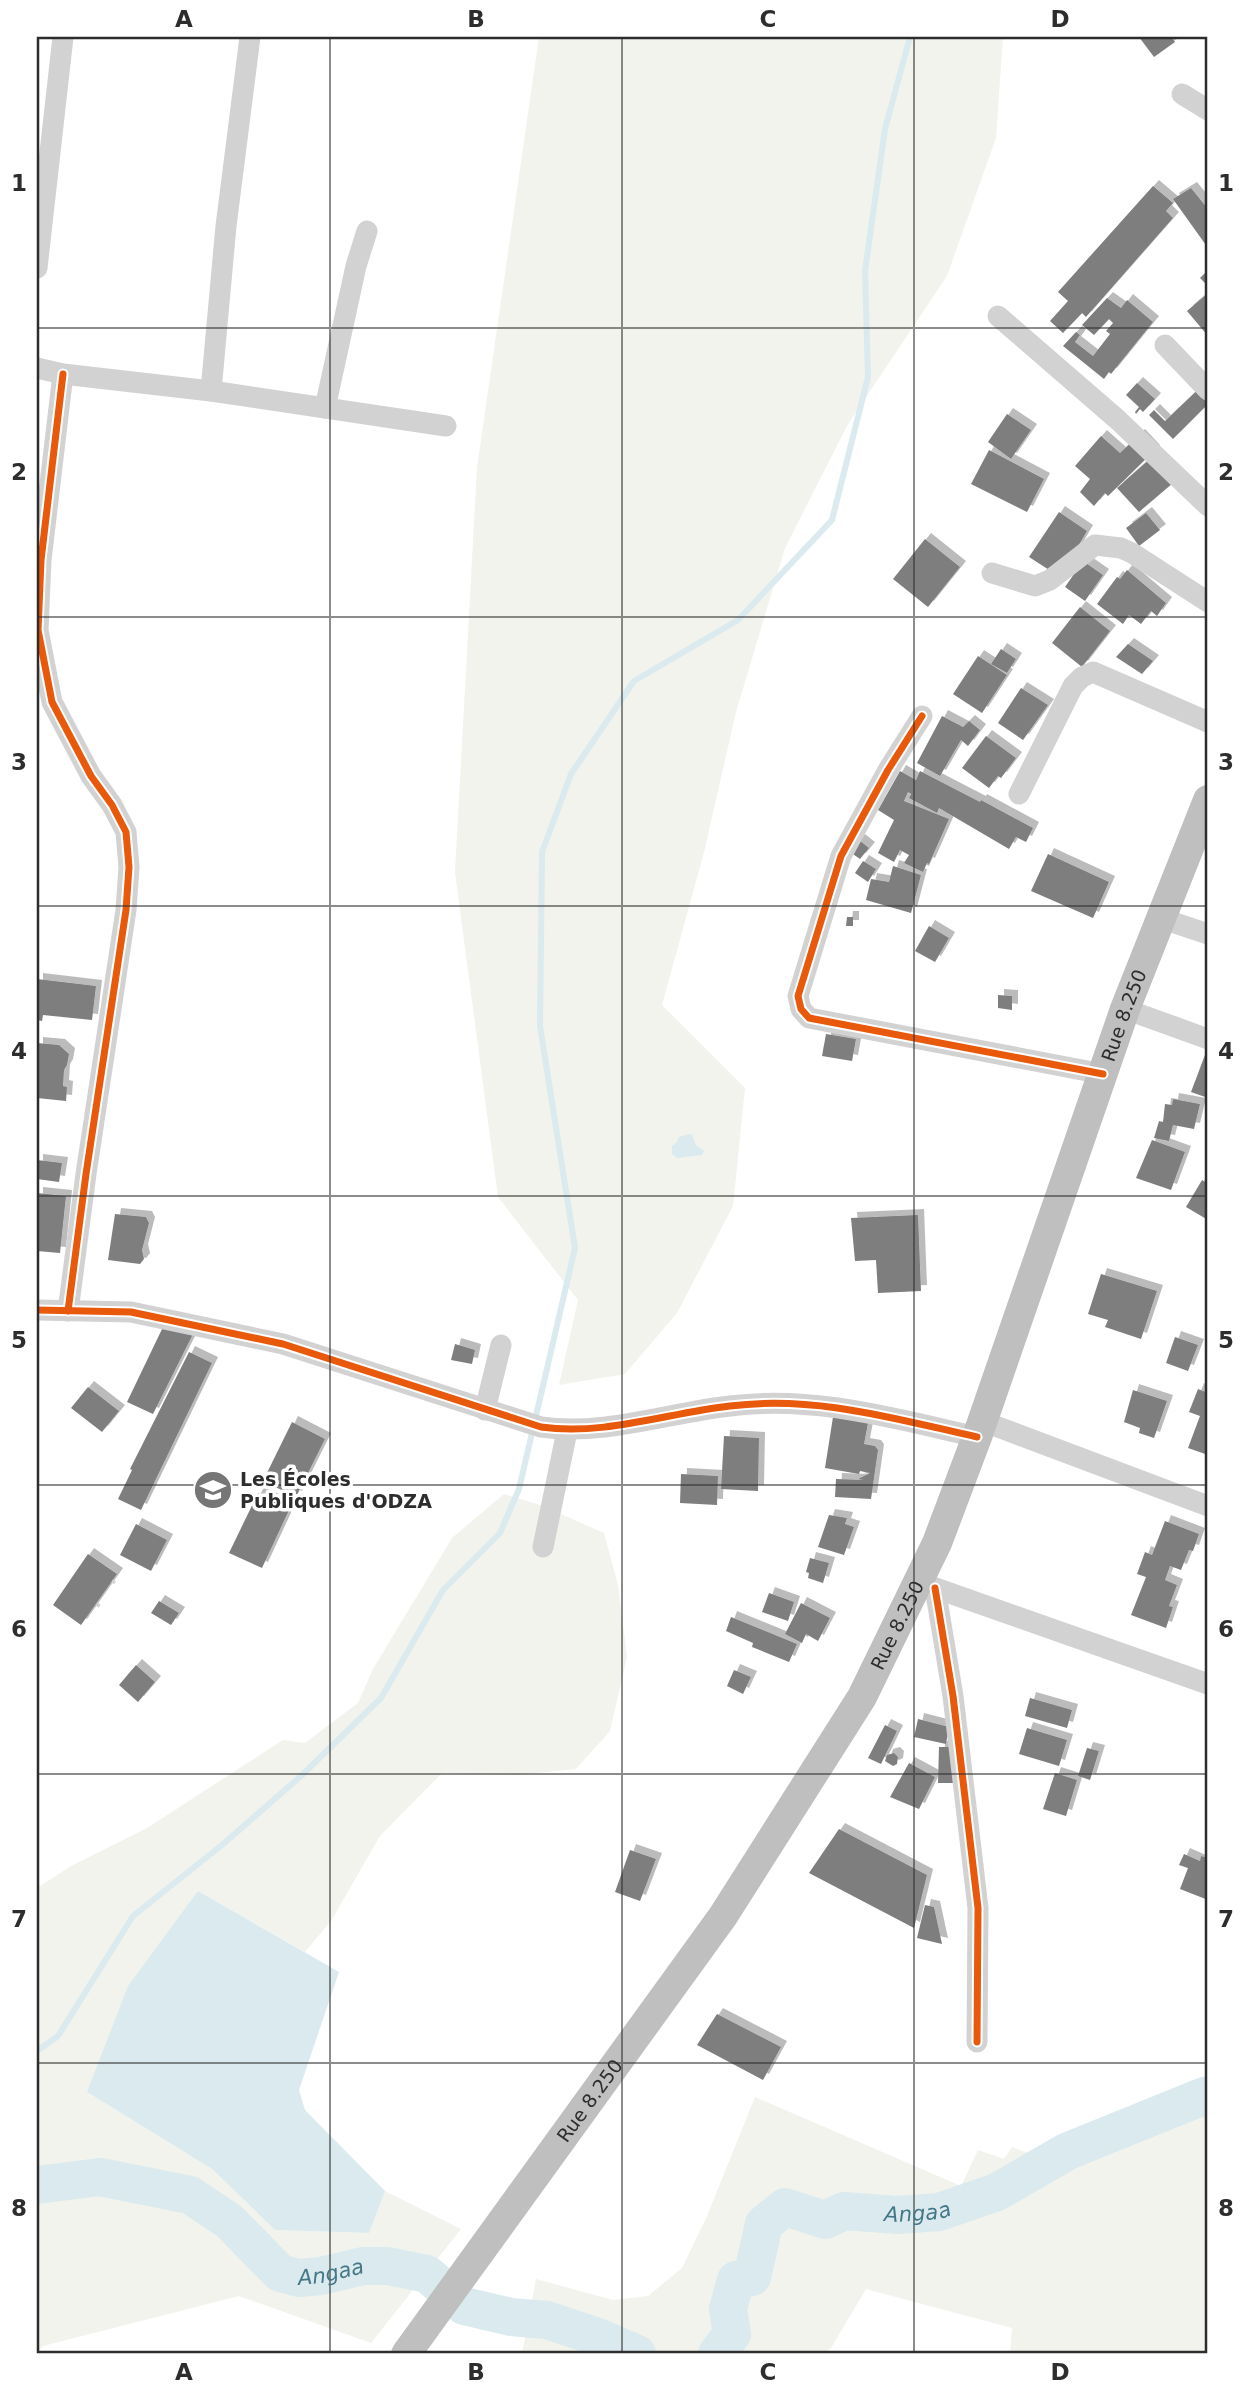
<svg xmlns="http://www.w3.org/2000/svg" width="1245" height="2391" font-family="'DejaVu Sans',sans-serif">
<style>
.green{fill:#f1f3ec}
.water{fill:#daeaee}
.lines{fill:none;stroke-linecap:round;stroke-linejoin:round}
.stream{stroke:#daeaee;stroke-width:6}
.river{stroke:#daeaee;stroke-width:38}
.building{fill:#7e7e7e;filter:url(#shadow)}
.path{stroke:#d2d2d2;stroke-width:3.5;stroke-dasharray:3.5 3.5;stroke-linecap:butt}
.minor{stroke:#d2d2d2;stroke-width:21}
.highway{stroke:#bfbfbf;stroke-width:30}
.cycleway-casing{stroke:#fff;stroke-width:11}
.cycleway{stroke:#e8590c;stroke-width:7}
.grid{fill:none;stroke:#2d2d2d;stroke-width:2;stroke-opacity:0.55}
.labels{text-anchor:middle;stroke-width:7;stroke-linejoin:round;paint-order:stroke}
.street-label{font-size:19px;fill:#2d2d2d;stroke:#fff}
.poi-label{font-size:19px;font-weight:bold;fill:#2d2d2d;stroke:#fff;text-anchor:start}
.water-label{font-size:21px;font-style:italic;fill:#447787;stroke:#fff}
.neatline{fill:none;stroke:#2d2d2d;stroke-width:2.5}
.grid-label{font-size:23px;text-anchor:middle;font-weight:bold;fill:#2d2d2d}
</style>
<defs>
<filter id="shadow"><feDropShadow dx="6" dy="-6" stdDeviation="0" flood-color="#0004"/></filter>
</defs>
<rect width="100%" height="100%" fill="#fff"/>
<g class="green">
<path d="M539,37H1003L996,138L947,276L848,424L785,548L736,712L704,852L662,1005L745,1088L733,1206L677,1313L625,1374L559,1385L578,1300L498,1197L455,872L477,468Z"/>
<path d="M504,1494L540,1505L604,1533L618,1585L627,1657L610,1731L576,1769L516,1775L442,1773L380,1836L331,1921L305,1952L198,1891L87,2092L212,2169L275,2230L369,2233L385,2191L461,2229L371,2343L239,2296L43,2346L37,2353V1888L71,1866L147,1828L283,1740L305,1743L358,1703L373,1669L452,1538Z"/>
<path d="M1204,2096L1208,2099V2354H1010L1012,2328L866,2289L831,2348L823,2354H522L536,2279L613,2300L648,2296L682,2268L707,2216L755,2097L961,2186L978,2150L1004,2159L1012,2147L1042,2158L1068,2151Z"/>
</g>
<g class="water">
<path d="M689,1134L692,1135L696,1145L704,1151L702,1155L677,1158L672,1154V1146L677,1142L679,1137Z"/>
<path d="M198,1891L339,1972L299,2090L305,2110L385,2191L369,2233L275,2230L212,2169L87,2092L128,1986Z"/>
</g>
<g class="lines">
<path class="stream" d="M37,2051L58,2036L133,1916L222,1845L301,1776L381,1698L443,1590L500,1533L519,1489L575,1248L540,1026L542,852L571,774L634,681L738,620L832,520L868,377L865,271L885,129L910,37"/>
<g class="river">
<path id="s1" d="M37,2185L100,2177L190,2195L229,2221L280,2273L299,2278L321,2276L363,2266H388L427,2274L464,2306L511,2317L547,2320L598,2337L637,2354"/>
<path id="s2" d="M717,2354L732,2334L728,2309L736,2280L752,2277L764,2224L785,2207L825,2220L844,2211L897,2215L939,2212L997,2192L1068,2151L1204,2096L1208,2099"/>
</g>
</g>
<g class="building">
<path d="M1139,37H1171L1175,42L1154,57Z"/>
<path d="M1153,186L1173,203L1166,211L1173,218L1086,317L1082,313L1063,333L1050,321L1068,301L1058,292Z"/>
<path d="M1191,188L1208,209V248L1173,199Z"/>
<path d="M1208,270V286L1200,278Z"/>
<path d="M1208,293V336L1187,311Z"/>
<path d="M1107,298L1121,308L1127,300L1153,322L1111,374L1109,372L1104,379L1063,346L1076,332L1080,335L1075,342L1093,356L1110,334L1106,331L1113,323L1109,319L1094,335L1082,325Z"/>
<path d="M1206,382L1208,384V404L1173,439L1149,415L1154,410L1165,421Z"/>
<path d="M1137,383L1155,399L1143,412L1140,409L1136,414L1135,412L1139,407L1126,395Z"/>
<path d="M1007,414L1031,430L1011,459L988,442Z"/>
<path d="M1139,435L1154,451L1108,496L1105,493L1094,506L1080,492L1090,479L1075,466L1101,436L1120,453Z"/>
<path d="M989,450L1044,479L1027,512L971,484Z"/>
<path d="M1151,458L1173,483L1139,512L1117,488Z"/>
<path d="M1059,512L1087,531L1066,567L1057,575L1029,557Z"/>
<path d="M1146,513L1160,530L1139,546L1126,528Z"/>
<path d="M925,539L960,567L928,607L893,579Z"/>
<path d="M1083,561L1103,575L1085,601L1065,587Z"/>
<path d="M1127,570L1166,603L1157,616L1151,611L1141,624L1129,615L1123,624L1097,604L1117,577L1120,579Z"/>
<path d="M1080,607L1110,631L1082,667L1052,643Z"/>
<path d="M1128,644L1153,661L1142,674L1116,657Z"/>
<path d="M1001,649L1016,659L1007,673L991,664Z"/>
<path d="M978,656L1007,675L982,713L953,694Z"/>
<path d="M1021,688L1048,705L1023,740L998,723Z"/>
<path d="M942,716L963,727L969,721L980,730L968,746L961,740L940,776L917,763Z"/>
<path d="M986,736L1016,758L1001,778L998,776L989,788L962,768Z"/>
<path d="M900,771L916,780L920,771L980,802L981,800L1033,828L1026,842L1016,837L1009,849L939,808L937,813L909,798L911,794L908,792L904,801L949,819L929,864L927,863L923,872L904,863L909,855L900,850L894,862L878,853L894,820L878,810Z"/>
<path d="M859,840L869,848L860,859L850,852Z"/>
<path d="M1048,854L1109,882L1093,918L1031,891Z"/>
<path d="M863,861L876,869L868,882L855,873Z"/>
<path d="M893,866L921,875L911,913L866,900L871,879L889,882Z"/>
<path d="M847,917H853V926H846Z"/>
<path d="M929,926L949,938L935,962L915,951Z"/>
<path d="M37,979L96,986L92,1020L43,1015L42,1021L37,1020Z"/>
<path d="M998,995L1012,996V1010L998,1008Z"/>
<path d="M826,1034L856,1039L852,1061L822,1056Z"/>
<path d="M37,1043L59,1045L69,1054L67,1065L64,1070L63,1086L67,1087L66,1101L37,1098Z"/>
<path d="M1208,1047V1098L1191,1092Z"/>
<path d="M1173,1099L1200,1104L1194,1129L1173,1125L1169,1141L1154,1138L1159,1121L1163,1122L1165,1104L1172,1105Z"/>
<path d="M1152,1140L1185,1152L1171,1190L1136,1178Z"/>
<path d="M37,1160L62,1163L59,1182L37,1179Z"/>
<path d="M1202,1180L1208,1184V1220L1186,1207Z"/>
<path d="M37,1193L66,1196L60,1253L37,1251Z"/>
<path d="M115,1214L146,1217L149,1223L142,1250L144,1259L140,1264L108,1260Z"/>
<path d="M918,1215L921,1291L878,1293L876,1260L855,1261L851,1218Z"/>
<path d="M1101,1274L1157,1291L1141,1339L1105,1327L1108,1320L1088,1314Z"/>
<path d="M163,1327L194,1332L153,1414L127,1402Z"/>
<path d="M1175,1337L1198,1345L1188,1371L1166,1363Z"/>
<path d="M455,1344L475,1350L472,1364L451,1360Z"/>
<path d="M189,1352L212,1363L141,1510L118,1499L132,1470L130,1469Z"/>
<path d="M88,1387L119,1411L102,1432L71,1408Z"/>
<path d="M1198,1389L1208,1393V1455L1188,1448L1200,1416L1189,1412Z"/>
<path d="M1133,1390L1167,1401L1154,1438L1139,1433L1140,1428L1124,1422Z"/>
<path d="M833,1417L868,1423L864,1444L875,1446L878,1450L871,1499L835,1497L836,1479L864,1480L858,1479L870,1473L860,1471L859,1474L825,1468Z"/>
<path d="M292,1422L325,1439L296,1497L263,1481Z"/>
<path d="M724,1436L759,1438L758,1491L721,1489Z"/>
<path d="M681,1474L718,1476L717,1505L680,1503Z"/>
<path d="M258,1493L290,1508L262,1568L229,1553Z"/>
<path d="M829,1515L847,1518L845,1524L854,1527L844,1555L818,1547Z"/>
<path d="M1165,1521L1199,1534L1193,1551L1189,1550L1181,1570L1170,1566L1165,1580L1177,1585L1169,1606L1173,1607L1166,1628L1131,1615L1146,1577L1137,1574L1145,1552L1152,1555Z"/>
<path d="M136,1524L167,1540L151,1571L120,1555Z"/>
<path d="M88,1554L117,1574L81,1625L53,1605Z"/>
<path d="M810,1558L829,1563L823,1583L808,1578L809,1573L806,1572Z"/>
<path d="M769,1593L794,1602L788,1621L762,1612Z"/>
<path d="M159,1601L179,1613L171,1625L151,1613Z"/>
<path d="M801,1603L830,1618L818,1641L806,1634L802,1643L785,1634Z"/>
<path d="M731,1617L797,1644L789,1662L752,1647L753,1643L726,1631Z"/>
<path d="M136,1665L155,1682L138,1702L119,1685Z"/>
<path d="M734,1670L751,1677L743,1694L727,1686Z"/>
<path d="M1030,1698L1072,1710L1067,1728L1025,1716Z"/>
<path d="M918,1719L949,1727L946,1744L914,1737Z"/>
<path d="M885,1725L897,1731L881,1764L868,1758Z"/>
<path d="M1027,1728L1067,1740L1059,1766L1019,1754Z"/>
<path d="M939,1747H963L962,1783H938Z"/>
<path d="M1087,1748L1099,1751L1090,1780L1078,1776Z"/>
<path d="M894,1753L898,1757L897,1764L893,1766L885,1761L887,1755Z"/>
<path d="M909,1763L935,1777L919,1809L890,1797Z"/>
<path d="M1055,1773L1077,1780L1066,1816L1043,1809Z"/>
<path d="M839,1829L927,1875L914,1928L809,1873Z"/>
<path d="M630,1850L656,1859L640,1901L615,1892Z"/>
<path d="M1184,1854L1200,1861L1201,1856L1208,1858V1900L1180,1889L1188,1868L1179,1865Z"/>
<path d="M925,1905L934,1907L942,1944L917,1938Z"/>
<path d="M717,2014L781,2047L763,2080L697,2045Z"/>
</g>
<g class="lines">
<g class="path">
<path d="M112,1581L116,1583"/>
<path d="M97,1604L100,1607"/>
</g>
<g class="minor">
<path d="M1182,94L1208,110"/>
<path d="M37,268L63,37"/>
<path d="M998,316L1118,420L1208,506"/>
<path d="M1165,345L1208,390"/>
<path d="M37,368L63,374L211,391L446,426"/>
<path d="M63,374L41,560L38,630L52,702L91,776L112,805L126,832L129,867L126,910L86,1174L68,1311"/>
<path d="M211,391L226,226L250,37"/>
<path d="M325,408L356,266L367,231"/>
<path d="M992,573L1035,586L1050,580L1095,545L1121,548L1132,553L1208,602"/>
<path d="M922,716L888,770L841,856L798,996L801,1009L809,1018L1103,1074"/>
<path d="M1019,794L1073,686L1082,677L1093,672L1208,722"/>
<path d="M1163,919L1208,934"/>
<path d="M1125,1009L1208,1039"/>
<path d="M37,1310L131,1312L283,1344L541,1427C604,1436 667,1413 730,1406C814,1395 896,1419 977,1437"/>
<path d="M485,1410L501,1345"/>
<path d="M982,1421L1208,1506"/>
<path d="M543,1547L567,1431"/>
<path d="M924,1584L1208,1684"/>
<path d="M935,1588L953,1696L978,1908L977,2042"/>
</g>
<path class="highway" id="s3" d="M406,2354L723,1916L862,1697L937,1543L977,1437L1125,1009L1208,800"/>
<g class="cycleway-casing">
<g id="cycleway">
<path d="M63,374L41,560L38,630L52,702L91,776L112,805L126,832L129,867L126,910L86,1174L68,1311"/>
<path d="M922,716L888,770L841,856L798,996L801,1009L809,1018L1103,1074"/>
<path d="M37,1310L131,1312L283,1344L541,1427C604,1436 667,1413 730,1406C814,1395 896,1419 977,1437"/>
<path d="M935,1588L953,1696L978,1908L977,2042"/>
</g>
</g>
<use href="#cycleway" class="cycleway"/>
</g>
<path class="grid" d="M330,37V2354M622,37V2354M914,37V2354M37,328H1208M37,617H1208M37,906H1208M37,1196H1208M37,1485H1208M37,1774H1208M37,2063H1208"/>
<defs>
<g id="school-disc" transform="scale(2.0125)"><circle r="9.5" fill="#767676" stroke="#fff"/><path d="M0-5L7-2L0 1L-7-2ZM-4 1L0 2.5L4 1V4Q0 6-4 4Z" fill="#fff"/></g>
</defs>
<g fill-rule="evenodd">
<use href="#school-disc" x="213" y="1490"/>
</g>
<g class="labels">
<g class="street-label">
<text dy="7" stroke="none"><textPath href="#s3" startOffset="1531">Rue 8.250</textPath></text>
<text dy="7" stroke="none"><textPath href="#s3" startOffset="880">Rue 8.250</textPath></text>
<text dy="7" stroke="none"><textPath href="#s3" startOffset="313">Rue 8.250</textPath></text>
</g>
<g class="poi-label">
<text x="240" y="1486">Les Écoles<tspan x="240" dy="22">Publiques d'ODZA</tspan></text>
</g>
<g class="water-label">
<text dy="7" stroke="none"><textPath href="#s2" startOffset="315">Angaa</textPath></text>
<text dy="7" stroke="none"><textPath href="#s1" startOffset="327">Angaa</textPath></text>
</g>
</g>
<rect width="1245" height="2391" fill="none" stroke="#ffffff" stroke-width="77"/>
<rect x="38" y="38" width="1168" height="2314" class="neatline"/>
<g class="grid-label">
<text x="184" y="27">A</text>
<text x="476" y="27">B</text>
<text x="768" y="27">C</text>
<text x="1060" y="27">D</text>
<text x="19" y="191">1</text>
<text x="1226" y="191">1</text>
<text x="19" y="480">2</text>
<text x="1226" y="480">2</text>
<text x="19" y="770">3</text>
<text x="1226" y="770">3</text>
<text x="19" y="1059">4</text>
<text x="1226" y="1059">4</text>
<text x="19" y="1348">5</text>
<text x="1226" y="1348">5</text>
<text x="19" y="1637">6</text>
<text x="1226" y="1637">6</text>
<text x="19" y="1927">7</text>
<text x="1226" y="1927">7</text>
<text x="19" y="2216">8</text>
<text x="1226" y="2216">8</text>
<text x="184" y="2380">A</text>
<text x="476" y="2380">B</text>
<text x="768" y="2380">C</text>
<text x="1060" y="2380">D</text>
</g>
</svg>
